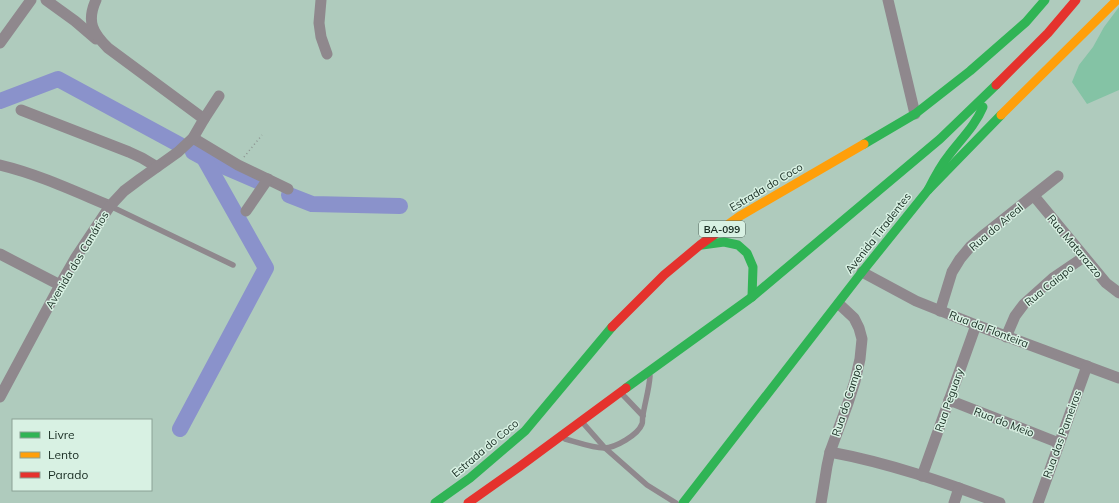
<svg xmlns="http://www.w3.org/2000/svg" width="1119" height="503" font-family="Mulish,sans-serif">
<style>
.green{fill:#84c3a5}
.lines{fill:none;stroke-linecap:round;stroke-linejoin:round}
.river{stroke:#8a92cb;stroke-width:16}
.path{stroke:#8d9491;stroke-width:1.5;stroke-dasharray:1 3;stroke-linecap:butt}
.lane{stroke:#8f888d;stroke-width:5.5}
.street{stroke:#8f888d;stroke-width:11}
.fast{stroke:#30b455;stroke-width:9}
.slow{stroke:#ff9f0a;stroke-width:9}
.jam{stroke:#e5322d;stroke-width:9}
.labels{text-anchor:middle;stroke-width:3;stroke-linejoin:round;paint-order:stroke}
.shield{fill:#d8f1e3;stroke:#52675c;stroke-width:1}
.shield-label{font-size:10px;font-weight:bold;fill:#182c22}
.street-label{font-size:11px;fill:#182c22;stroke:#d8f1e3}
</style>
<rect width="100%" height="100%" fill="#afcbbd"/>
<path class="green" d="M1119,7V90L1087,104L1072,82L1079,65L1093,47L1104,27Z"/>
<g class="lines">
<g class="river">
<path d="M0,101L58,79L180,145"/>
<path d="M204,158L260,182"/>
<path d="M289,195L312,204L400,206"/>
<path d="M180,429L266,268L204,158L193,152"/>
</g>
<path class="path" d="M244,157L262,135"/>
<g class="lane">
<path d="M110,206L233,265"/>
<path d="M623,395L643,416"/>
<path d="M583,423L605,448L647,485L676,503"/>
<path d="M565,439C577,442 592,448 604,448C615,448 638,435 642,424C643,422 642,418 643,415C645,402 649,390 650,376"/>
</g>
<g class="street">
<path d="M46,0L75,21L96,39"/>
<path d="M96,0C86,22 93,33 108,48L204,119"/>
<path d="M321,0L319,23L321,37L327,54"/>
<path d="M888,0L915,114"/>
<path d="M0,43L31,0"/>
<path d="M21,110L129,152L142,158L157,167"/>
<path d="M193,138L238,165L288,189"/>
<path d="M0,165C38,174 74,191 110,206"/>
<path d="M1034,196L1106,283L1119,293"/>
<path d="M246,211L268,179"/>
<path d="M0,254L60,285"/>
<path d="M862,272L916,301L976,325L1119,378"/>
<path d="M940,311L952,272L960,259L970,247L985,234L1058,176"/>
<path d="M1006,337L1015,316L1024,304L1053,278L1084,257"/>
<path d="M0,397L60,285L76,257L110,206L124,191L140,179L178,152L193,138L204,119L219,96"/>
<path d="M949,400L1059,443"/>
<path d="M830,452C889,463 944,482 1000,503"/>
<path d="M922,476L976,325"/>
<path d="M821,503L827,466L830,452L848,403L855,381L860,359L862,339L859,328L854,318L839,304"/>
<path d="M954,503L959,488"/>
<path d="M1038,503L1087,366"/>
</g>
<g class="fast">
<path d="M864,144L915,114L970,71L1026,22L1045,0"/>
<path d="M928,190C934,178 940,166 949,155C961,139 975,126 983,107"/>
<path d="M702,245L724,242L738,245L747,253L753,267L752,297"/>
<path d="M626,388L752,297L940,139L996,85"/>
<path d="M435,503L470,478L525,431L612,327"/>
<path d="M683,503L862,272L928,190L1001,115"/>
</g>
<g class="slow">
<path d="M1001,115L1117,0"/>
<path d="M726,226L740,216L864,144"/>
</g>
<g class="jam">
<path d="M996,85L1048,33L1076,0"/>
<path d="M612,327L664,275L700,245L726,226"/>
<path d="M468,503L519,467L626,388"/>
</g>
</g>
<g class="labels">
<rect class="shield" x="699" y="221" width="46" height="16" rx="3"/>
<g class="shield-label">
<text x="722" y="233">BA-099</text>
</g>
<g class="street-label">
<text transform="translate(766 187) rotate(-31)" y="4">Estrada do Coco</text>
<text transform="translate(996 227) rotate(-40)" y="4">Rua do Areal</text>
<text transform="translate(878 233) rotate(-52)" y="4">Avenida Tiradentes</text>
<text transform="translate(1075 246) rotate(50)" y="4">Rua Matarazzo</text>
<text transform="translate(77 260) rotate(-59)" y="4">Avenida dos Canários</text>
<text transform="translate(1049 285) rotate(-39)" y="4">Rua Caiapo</text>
<text transform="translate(989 329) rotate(21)" y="4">Rua da Flonteira</text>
<text transform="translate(847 400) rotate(-72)" y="4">Rua do Campo</text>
<text transform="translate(949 400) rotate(-71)" y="4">Rua Peguary</text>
<text transform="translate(1004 422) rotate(21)" y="4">Rua do Meio</text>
<text transform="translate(1062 434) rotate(-70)" y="4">Rua das Pameiras</text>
<text transform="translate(485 448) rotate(-40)" y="4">Estrada do Coco</text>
</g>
</g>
<rect x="12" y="419" width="140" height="72" fill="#d8f1e3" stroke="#8ba296"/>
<rect x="20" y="432" width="20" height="6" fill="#30b455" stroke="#8ba296"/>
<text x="48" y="439" font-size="12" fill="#182c22">Livre</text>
<rect x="20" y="452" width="20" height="6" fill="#ff9f0a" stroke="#8ba296"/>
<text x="48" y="459" font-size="12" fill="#182c22">Lento</text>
<rect x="20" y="472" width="20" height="6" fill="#e5322d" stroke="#8ba296"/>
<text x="48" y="479" font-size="12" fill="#182c22">Parado</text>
</svg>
